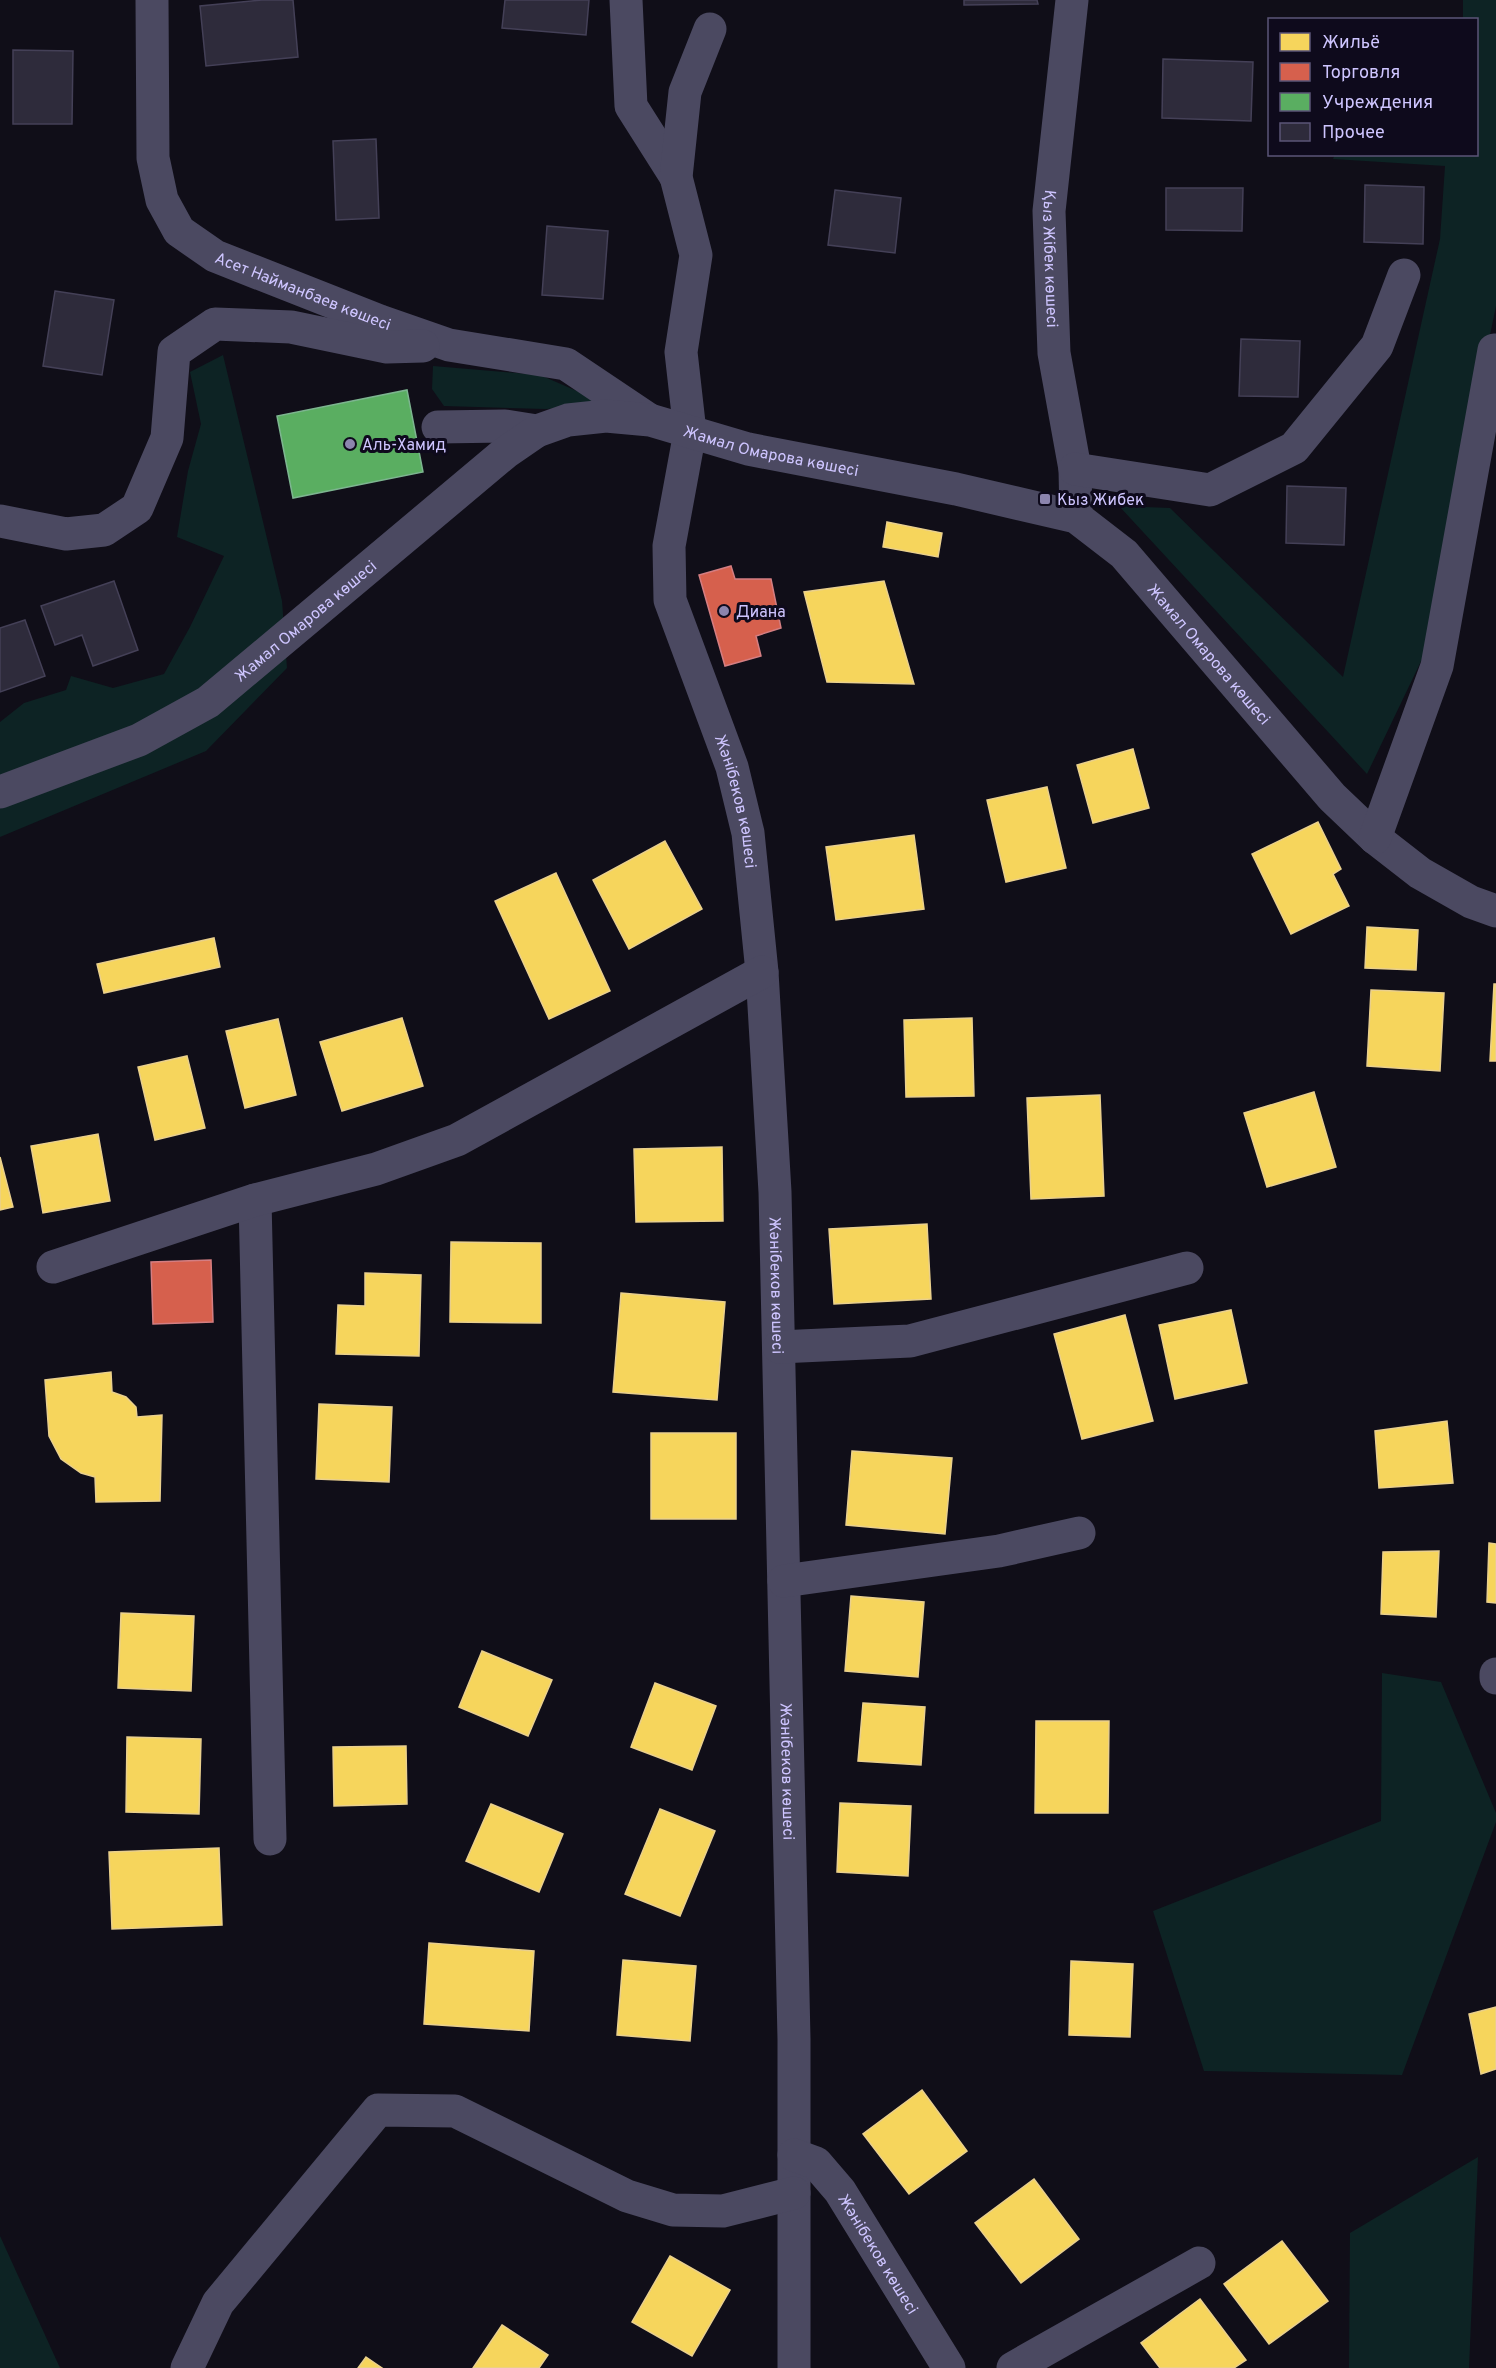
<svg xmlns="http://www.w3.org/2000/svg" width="1496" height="2368" font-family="Overpass,sans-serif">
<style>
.green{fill:#0d2324}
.homes{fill:#f6d55c;stroke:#ead08d;stroke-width:1.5}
.shops{fill:#d6604d;stroke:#d47e82;stroke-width:1.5}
.public{fill:#5aae61;stroke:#7db590;stroke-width:1.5}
.building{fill:#2e2b3b;stroke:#444057;stroke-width:1.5}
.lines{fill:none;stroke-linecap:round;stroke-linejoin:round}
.minor{stroke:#4b4961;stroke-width:33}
.poi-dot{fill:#8c85ae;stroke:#0e0a1c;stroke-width:2}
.labels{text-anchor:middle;stroke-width:6;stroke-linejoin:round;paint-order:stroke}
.street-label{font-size:16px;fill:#cec5ff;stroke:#0e0a1c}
.poi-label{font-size:16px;fill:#cec5ff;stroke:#0e0a1c;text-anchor:start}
</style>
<rect width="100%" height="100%" fill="#100e18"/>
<g class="green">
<path d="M1463,0H1496V306L1424,655L1367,774L1119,506L1170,508L1343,677L1440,239L1445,166L1333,159L1335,154H1476V20L1463,19Z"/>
<path d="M223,355L282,601L287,668L206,751L0,837V722L24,703L66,690L71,676L113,688L164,674L190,627L224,556L177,537L188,471L201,424L190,372Z"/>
<path d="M433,366L540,375L623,411L580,407L545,409L444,406L432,389Z"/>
<path d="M1382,1673L1441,1682L1496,1813V1822L1402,2075L1204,2071L1153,1911L1381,1821Z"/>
<path d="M1478,2157L1469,2368H1349L1350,2233Z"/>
<path d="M0,2236L60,2368H0Z"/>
</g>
<g class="homes">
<path d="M887,522L942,533L938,557L883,547Z"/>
<path d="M884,581L914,684L827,682L804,592Z"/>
<path d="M1133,749L1149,808L1093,823L1077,765Z"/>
<path d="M1047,787L1066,868L1006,882L987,800Z"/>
<path d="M1318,822L1341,869L1333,874L1349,906L1291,934L1252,854Z"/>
<path d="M914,835L924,909L836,920L826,847Z"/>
<path d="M665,841L702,909L629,949L593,880Z"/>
<path d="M556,873L610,991L549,1019L495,901Z"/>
<path d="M1367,927L1418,930L1416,970L1365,968Z"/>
<path d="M214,938L220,967L104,993L97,964Z"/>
<path d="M1494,984H1496V1061H1490Z"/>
<path d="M1371,990L1444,993L1440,1071L1367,1066Z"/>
<path d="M402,1018L423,1086L342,1111L320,1042Z"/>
<path d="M972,1018L974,1096L906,1097L904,1020Z"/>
<path d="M278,1019L296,1095L245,1108L226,1031Z"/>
<path d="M187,1056L205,1128L155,1140L138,1067Z"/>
<path d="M1314,1092L1336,1167L1267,1187L1244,1113Z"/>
<path d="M1100,1095L1104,1196L1031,1199L1027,1098Z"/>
<path d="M98,1134L110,1201L43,1213L31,1146Z"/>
<path d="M722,1147L723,1221L636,1222L634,1149Z"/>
<path d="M0,1157L13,1207L0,1210Z"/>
<path d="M927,1224L931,1299L834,1304L829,1229Z"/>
<path d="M451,1242L541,1243V1323L450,1322Z"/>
<path d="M365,1273L421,1275L419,1356L336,1354L338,1305L365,1306Z"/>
<path d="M621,1293L725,1302L717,1400L613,1392Z"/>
<path d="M1231,1310L1247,1383L1175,1399L1159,1325Z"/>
<path d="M1125,1315L1153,1421L1082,1439L1054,1334Z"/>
<path d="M111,1372L112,1392L126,1397L136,1407L137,1417L162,1415L160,1501L96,1502L95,1477L81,1473L61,1459L49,1436L45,1380Z"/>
<path d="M319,1404L392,1407L389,1482L316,1479Z"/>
<path d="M1447,1421L1453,1483L1379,1488L1375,1431Z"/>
<rect x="651" y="1433" width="85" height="86"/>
<path d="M852,1451L952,1458L945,1534L846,1525Z"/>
<path d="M1489,1543L1496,1544V1603L1487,1602Z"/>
<path d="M1439,1551L1436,1617L1381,1614L1383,1552Z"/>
<path d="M851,1596L924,1602L918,1677L845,1671Z"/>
<path d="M121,1613L194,1616L191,1691L118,1688Z"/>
<path d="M482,1651L552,1680L528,1736L459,1707Z"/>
<path d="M655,1683L716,1706L692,1770L631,1747Z"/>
<path d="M863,1703L925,1707L921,1765L858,1761Z"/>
<path d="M1036,1721H1109L1108,1813H1035Z"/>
<path d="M127,1737L201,1739L199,1814L126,1812Z"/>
<path d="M406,1746L407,1804L334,1806L333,1747Z"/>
<path d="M840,1803L911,1806L908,1876L837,1872Z"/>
<path d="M491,1804L563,1834L539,1892L466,1861Z"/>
<path d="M660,1809L715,1831L680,1916L625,1894Z"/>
<path d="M219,1848L222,1925L112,1929L109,1852Z"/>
<path d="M429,1943L534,1951L529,2031L424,2024Z"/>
<path d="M623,1960L696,1966L690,2041L617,2035Z"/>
<path d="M1071,1961L1133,1964L1130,2037L1069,2035Z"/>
<path d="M1496,2007V2069L1481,2074L1469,2014Z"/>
<path d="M922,2090L967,2151L909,2194L863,2134Z"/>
<path d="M1034,2179L1079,2239L1021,2283L975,2223Z"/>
<path d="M1282,2241L1328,2301L1269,2344L1224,2284Z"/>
<path d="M670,2256L730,2290L692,2356L632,2322Z"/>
<path d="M1200,2299L1246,2360L1234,2368H1160L1141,2343Z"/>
<path d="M502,2325L548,2355L539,2368H473Z"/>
<path d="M366,2357L382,2368H358Z"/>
</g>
<g class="shops">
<path d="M731,566L735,579H771L781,628L756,636L761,656L725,666L699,575Z"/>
<path d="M211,1260L213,1322L153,1324L151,1262Z"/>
</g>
<path class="public" d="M407,390L423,472L293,498L277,416Z"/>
<g class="building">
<path d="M262,0H293L298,57L206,66L200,6Z"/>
<path d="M505,0H589L586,35L502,28Z"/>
<path d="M964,0H1037L1038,4L964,5Z"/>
<path d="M13,50L73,51L72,124H13Z"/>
<path d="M1163,59L1253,62L1251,121L1162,118Z"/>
<path d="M376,139L379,218L336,220L333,141Z"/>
<path d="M1365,185L1424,187L1423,244L1364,242Z"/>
<path d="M1166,188H1243L1242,231L1166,230Z"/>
<path d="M835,190L901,198L895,253L828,245Z"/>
<path d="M547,226L608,231L603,299L542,295Z"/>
<path d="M55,291L114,300L102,375L43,366Z"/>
<path d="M1241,339L1300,341L1298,397L1239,396Z"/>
<path d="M1287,486L1346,488L1344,545L1286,543Z"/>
<path d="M114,581L138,650L93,666L82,635L55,645L41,606Z"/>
<path d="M25,620L45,676L0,692V628Z"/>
</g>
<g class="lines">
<g class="minor">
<path id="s1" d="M152,0L153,158L162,200L179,231L215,256L380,321L449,345L566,364L648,419"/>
<path d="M626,0L631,106L676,177"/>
<path id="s2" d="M1072,0L1049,211L1054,353L1075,469L1076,517"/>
<path id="s3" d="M710,29L685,92L676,177L696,255L681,352L690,432L669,546L670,600L732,767L748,833L762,972L775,1192L794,2039V2368"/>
<path d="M438,427L505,426L537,431"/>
<path d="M1075,469L1210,490L1294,448L1377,346L1404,275"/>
<path d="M0,521L66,534L104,530L137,508L167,438L174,352L215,324L291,327L387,347L423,346"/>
<path id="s4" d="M0,792L139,740L208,702L505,453L537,431L568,420L606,416L650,420L748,449L956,489L1076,517L1124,554L1332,797L1375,838L1420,873L1471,902L1496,911"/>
<path d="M1375,838L1437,666L1494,350"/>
<path d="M255,1200L270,1839"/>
<path d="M53,1267L255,1200L376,1169L457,1140L762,972"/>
<path d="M779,1347L910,1341L1187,1268"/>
<path d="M784,1581L999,1551L1079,1533"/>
<path d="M1496,1674V1678"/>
<path id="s5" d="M794,2155L816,2163L840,2191L949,2368"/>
<path d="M187,2368L218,2303L378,2110L455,2111L627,2196L673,2210L723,2211L794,2193"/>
<path d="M1013,2368L1199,2263"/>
</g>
</g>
<g class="poi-dot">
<circle cx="350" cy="444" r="6"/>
<rect x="1039" y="493" width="12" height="12" rx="3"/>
<circle cx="724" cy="611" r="6"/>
</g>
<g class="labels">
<g class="street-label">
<text dy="6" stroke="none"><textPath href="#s2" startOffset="260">Қыз Жібек көшесі</textPath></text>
<text dy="6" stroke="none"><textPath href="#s1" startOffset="375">Асет Найманбаев көшесі</textPath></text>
<text dy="6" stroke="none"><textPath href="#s4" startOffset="894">Жамал Омарова көшесі</textPath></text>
<text dy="6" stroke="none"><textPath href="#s4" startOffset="354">Жамал Омарова көшесі</textPath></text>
<text dy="6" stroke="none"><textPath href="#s4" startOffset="1398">Жамал Омарова көшесі</textPath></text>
<text dy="6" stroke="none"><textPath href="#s3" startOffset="795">Жәнібеков көшесі</textPath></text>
<text dy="6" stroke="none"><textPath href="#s3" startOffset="1282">Жәнібеков көшесі</textPath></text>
<text dy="6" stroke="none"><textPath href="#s3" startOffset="1768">Жәнібеков көшесі</textPath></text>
<text dy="6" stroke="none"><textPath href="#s5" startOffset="134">Жәнібеков көшесі</textPath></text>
</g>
<g class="poi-label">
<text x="362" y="450">Аль-Хамид</text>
<text x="1057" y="505">Кыз Жибек</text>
<text x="736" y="617">Диана</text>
</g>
</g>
<rect x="1268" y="18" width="210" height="138" fill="#0e0a1c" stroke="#5b5577" stroke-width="1.5"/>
<rect x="1280" y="33" width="30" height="18" fill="#f6d55c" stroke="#5b5577" stroke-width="1.5"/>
<text x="1322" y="48" font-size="18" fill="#cec5ff">Жильё</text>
<rect x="1280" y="63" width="30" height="18" fill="#d6604d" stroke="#5b5577" stroke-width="1.5"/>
<text x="1322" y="78" font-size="18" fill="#cec5ff">Торговля</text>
<rect x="1280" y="93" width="30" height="18" fill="#5aae61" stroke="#5b5577" stroke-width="1.5"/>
<text x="1322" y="108" font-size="18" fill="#cec5ff">Учреждения</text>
<rect x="1280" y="123" width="30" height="18" fill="#2e2b3b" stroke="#5b5577" stroke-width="1.5"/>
<text x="1322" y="138" font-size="18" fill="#cec5ff">Прочее</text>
</svg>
